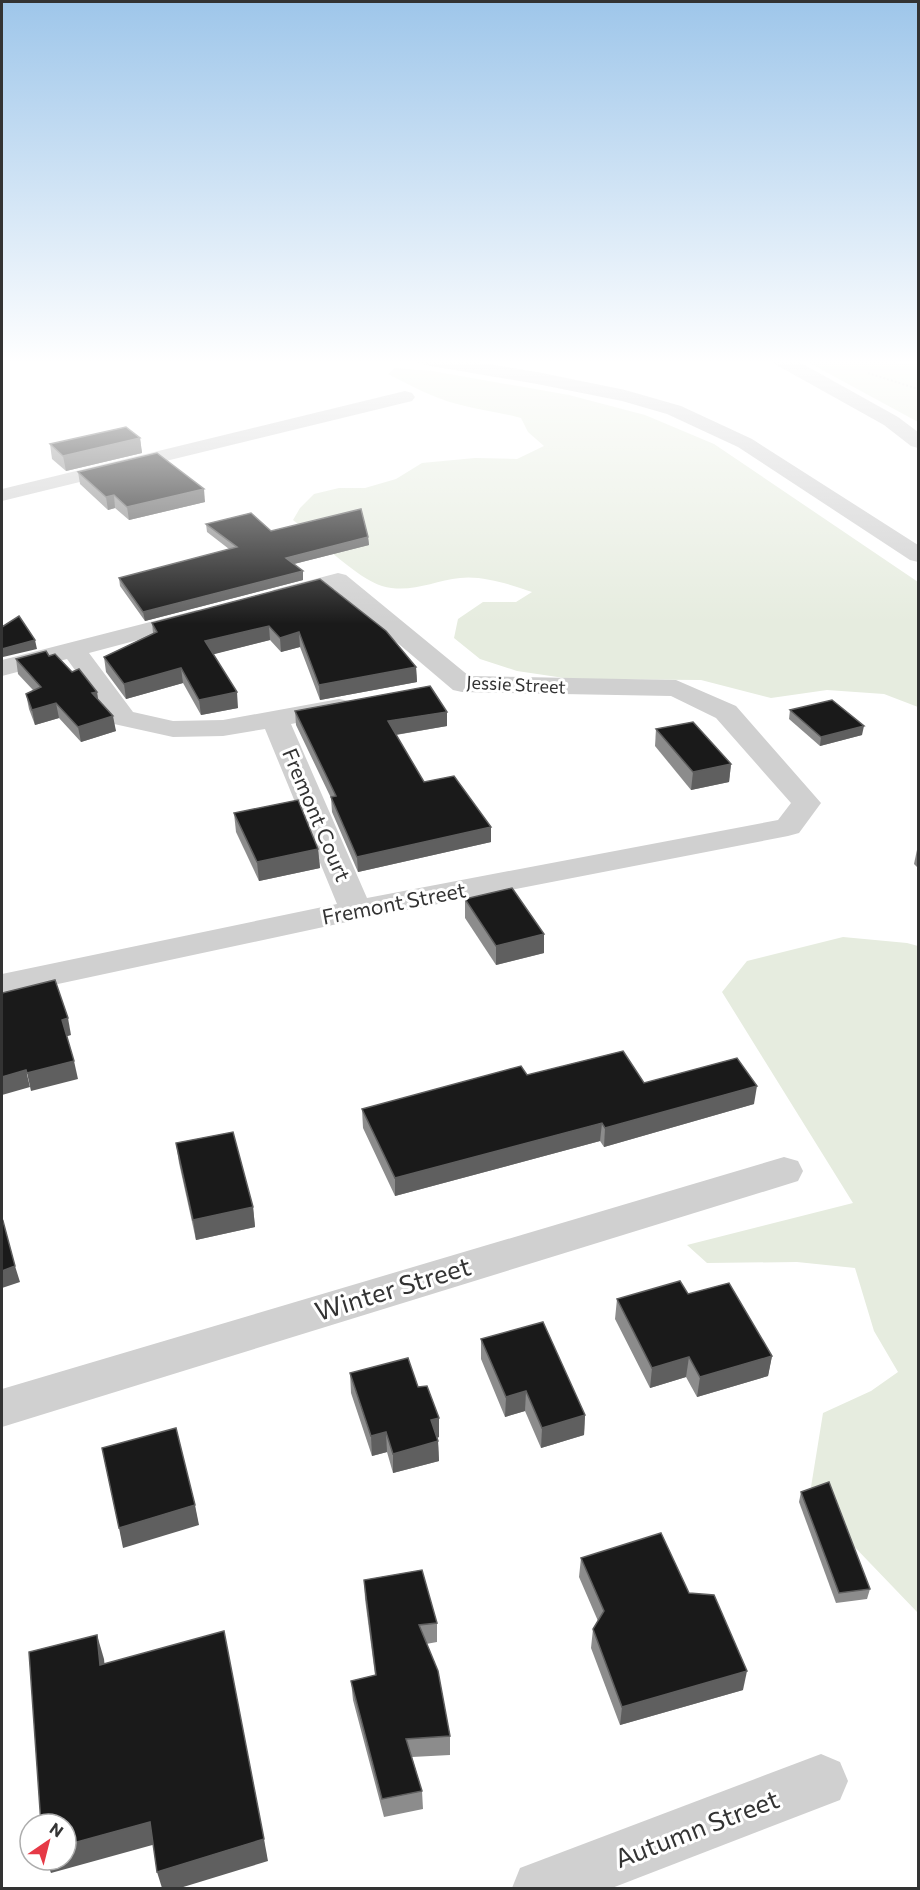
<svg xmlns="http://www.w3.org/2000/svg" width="920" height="1890" font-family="Commissioner,sans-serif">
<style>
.green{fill:#e6ecdf}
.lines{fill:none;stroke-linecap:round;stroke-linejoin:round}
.path{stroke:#cdcdcd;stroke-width:2;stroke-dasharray:2 2;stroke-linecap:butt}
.minor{fill:#d0d0d0;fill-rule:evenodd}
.tertiary{fill:#d0d0d0;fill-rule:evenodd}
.wall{fill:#8c8c8c}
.shaded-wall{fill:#5f5f5f}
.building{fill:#1a1a1a;stroke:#5f5f5f;stroke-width:1.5}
.labels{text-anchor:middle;stroke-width:6;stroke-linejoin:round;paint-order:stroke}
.far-street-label{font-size:18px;fill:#333;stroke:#fff}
.street-label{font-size:21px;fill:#333;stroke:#fff}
.near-street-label{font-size:26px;fill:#333;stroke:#fff}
</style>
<rect width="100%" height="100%" fill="#fff"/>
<g class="green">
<path d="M802,359C841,359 879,361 918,364V422Z"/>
<path d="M395,368L432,371L569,395L645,415L714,444L918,582V707L884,694L827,690L771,698L701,680L571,679L517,671L480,659L454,638L458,619L483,602H516L532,592C513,585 481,575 460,578C433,581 410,594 382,586C358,579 315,537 293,520L300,508L314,494L339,488H365L396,479L422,463L475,458L517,459L544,446L528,432L521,418C499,412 478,410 457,404C433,398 410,385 388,374Z"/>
<path d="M843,937L907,943L918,946V1613L845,1537L811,1487L823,1413L871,1391L898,1372L874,1331L855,1268L797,1262L707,1263L687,1245L853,1203L722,992L747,961Z"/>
</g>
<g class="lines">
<path class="path" d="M868,373L918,389"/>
<g class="minor">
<path d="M771,359H794L898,417L918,432V448L911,446L884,425L773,363Z"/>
<path d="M405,391L412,393L415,397L412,401L2,501V489Z"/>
<path d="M338,573L346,575L469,676L676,680L736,706L821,803L799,833L788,836L356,920L2,996V974L337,904L265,729L223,736L173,737L114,724L67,659L2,676V660L197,610L206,612L209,617L206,622L89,653L133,712L173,721L223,720L339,699L349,701L353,707L349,713L291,724L367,898L778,820L791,803L716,718L671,696L462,692L453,690L334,589L282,602L273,600L270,595L273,590Z"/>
<path d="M784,1157L798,1161L803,1171L798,1181L2,1427V1389Z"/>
<path d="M821,1754L840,1762L848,1781L840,1800L612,1888H512L520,1868Z"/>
</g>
<path class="tertiary" d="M416,359H459L537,372L625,390L681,406L752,439L918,545V562L910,560L738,447L667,414L622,401L537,384L425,365L418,363Z"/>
</g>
<g class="wall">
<path d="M140,438L142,453L66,471L52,459L50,444Z"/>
<path d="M78,472L205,502L129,520L115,508L108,510L80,484Z"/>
<path d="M206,524L271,531L368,537L369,545L294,564L303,571V580L145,621L120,586L119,578L229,549L207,532Z"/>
<path d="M320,579L416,667L417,682L320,700L300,647L281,652L270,640L213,654L238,708L201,715L183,683L126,699L106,672L104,657L153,633L152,623Z"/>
<path d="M49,656L97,692L98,700L116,731L81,742L59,718L35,725L29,709L26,694L33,690L18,674L16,659Z"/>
<path d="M790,710L862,735L820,746L789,719Z"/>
<path d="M295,711L447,726L396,735L424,782L491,827V842L358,872L332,812L331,798L296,725Z"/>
<path d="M656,729L731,764L729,782L691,790L655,746Z"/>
<path d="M234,813L318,849L320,868L259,881L236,832Z"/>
<path d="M918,845V868L914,864Z"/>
<path d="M465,899L544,953L496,965L465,918Z"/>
<path d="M527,1075L644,1083L754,1104L604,1147L600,1141L395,1196L363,1128L362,1109Z"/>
<path d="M176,1143L253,1207L255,1227L196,1240L179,1163Z"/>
<path d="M688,1294L772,1356L768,1376L697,1397L686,1377L650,1388L615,1319L617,1299Z"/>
<path d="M481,1339L585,1415L584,1435L541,1448L525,1411L505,1417L481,1359Z"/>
<path d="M350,1373L439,1418V1437L437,1438L438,1441L439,1461L393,1473L387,1452L372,1456L351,1393Z"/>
<path d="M801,1492L870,1589L867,1599L836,1603L799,1502Z"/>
<path d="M581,1558L689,1593L743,1690L620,1725L591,1648L593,1629L598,1621L579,1577Z"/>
<path d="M364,1580L437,1623V1642L426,1644L450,1736V1755L412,1757L422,1791L423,1809L384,1817L353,1700L351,1681L375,1675L365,1599Z"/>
</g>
<g class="shaded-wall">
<path d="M140,438L142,453L66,471L63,456Z"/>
<path d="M204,489L205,502L129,520L127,507Z"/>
<path d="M114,495L115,508L108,510L106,497Z"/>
<path d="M368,537L369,545L286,566V558Z"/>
<path d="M303,571V580L145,621L143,612Z"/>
<path d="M269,626L270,640L207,656L205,641Z"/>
<path d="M299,632L300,647L281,652L280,638Z"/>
<path d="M35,640L37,649L3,657L2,649Z"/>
<path d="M416,667L417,682L320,700L319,685Z"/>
<path d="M181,668L183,683L126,699L124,684Z"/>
<path d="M97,692L99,707L92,693Z"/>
<path d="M237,692L238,708L201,715L199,700Z"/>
<path d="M56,703L59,718L35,725L32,710Z"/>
<path d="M447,712V726L388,736V721Z"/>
<path d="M113,716L116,731L81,742L78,727Z"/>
<path d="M864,726L862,735L820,746L821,737Z"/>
<path d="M731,764L729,782L691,790L693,772Z"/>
<path d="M491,827V842L358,872L357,857Z"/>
<path d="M318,849L320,868L259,881L257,862Z"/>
<path d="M544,934V953L496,965V946Z"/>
<path d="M68,1018L71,1035L65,1037L62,1020Z"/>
<path d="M74,1061L78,1079L31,1091L27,1073Z"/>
<path d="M26,1070L30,1087L2,1095V1077Z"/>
<path d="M757,1086L754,1104L604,1147L605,1128Z"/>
<path d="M602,1123L600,1141L395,1196V1178Z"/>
<path d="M253,1207L255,1227L196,1240L193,1220Z"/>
<path d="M15,1266L20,1282L2,1288V1271Z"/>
<path d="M772,1356L768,1376L697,1397L700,1377Z"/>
<path d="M689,1357L686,1377L650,1388L652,1368Z"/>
<path d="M526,1391L525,1411L505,1417L506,1397Z"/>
<path d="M585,1415L584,1435L541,1448L542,1428Z"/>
<path d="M439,1418V1437L431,1439V1420Z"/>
<path d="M386,1432L387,1452L372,1456L371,1436Z"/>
<path d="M438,1441L439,1461L393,1473V1454Z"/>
<path d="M195,1505L199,1525L123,1548L119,1528Z"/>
<path d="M97,1635L104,1659L107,1688L100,1665Z"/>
<path d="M747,1671L743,1690L620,1725L622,1707Z"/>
<path d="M150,1822L156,1844L51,1873L46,1860H66V1845Z"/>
<path d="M264,1839L268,1861L180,1888H162L157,1872Z"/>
</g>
<g class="building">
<path d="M126,427L140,438L63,456L50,444Z"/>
<path d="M157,453L204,489L127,507L114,495L106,497L78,472Z"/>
<path d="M361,509L368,537L286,558L303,571L143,612L119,578L237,547L206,524L251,513L271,531Z"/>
<path d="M320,579L386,631L416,667L319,685L299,632L280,638L269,626L205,641L237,692L199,700L181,668L124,684L104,657L157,632L152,623Z"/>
<path d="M19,616L35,640L2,649V627Z"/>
<path d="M46,651L49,656L55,654L72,672L79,669L97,692L92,693L113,716L78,727L56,703L32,710L26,694L41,687L16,659Z"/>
<path d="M430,686L447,712L388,721L424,782L454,776L491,827L357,857L331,797L336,796L295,711Z"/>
<path d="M832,700L864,726L821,737L790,710Z"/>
<path d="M693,722L731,764L693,772L656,729Z"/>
<path d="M298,800L318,849L257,862L234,813Z"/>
<path d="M512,888L544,934L496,946L465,899Z"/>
<path d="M55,980L68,1018L62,1020L74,1061L27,1073L26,1070L2,1077V993Z"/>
<path d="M623,1051L644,1083L737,1058L757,1086L605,1128L602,1123L395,1178L362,1109L521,1066L527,1075Z"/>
<path d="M233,1132L253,1207L193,1220L176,1143Z"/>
<path d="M3,1221L15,1266L2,1271V1222Z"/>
<path d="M680,1281L688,1294L729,1283L772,1356L700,1377L689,1357L652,1368L617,1299Z"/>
<path d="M543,1322L585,1415L542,1428L526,1391L506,1397L481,1339Z"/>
<path d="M408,1358L418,1387L427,1386L439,1418L431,1420L438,1441L393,1454L386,1432L371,1436L350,1373Z"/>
<path d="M176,1428L195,1505L119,1528L102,1448Z"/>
<path d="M829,1482L870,1589L839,1593L801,1492Z"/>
<path d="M661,1533L689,1593L714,1595L747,1671L622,1707L593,1629L604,1611L581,1558Z"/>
<path d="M422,1570L437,1623L419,1625L438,1671L450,1736L406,1739L422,1791L382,1799L351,1681L376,1675L364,1580Z"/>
<path d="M224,1631L264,1839L157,1872L150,1822L66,1845V1824H41L29,1652L97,1635L100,1665Z"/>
</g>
<linearGradient id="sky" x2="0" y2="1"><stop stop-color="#9ec6ea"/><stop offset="0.58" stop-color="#fff"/><stop offset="1" stop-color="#fff" stop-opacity="0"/></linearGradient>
<rect width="920" height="624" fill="url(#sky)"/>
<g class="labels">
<g class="far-street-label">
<text transform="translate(516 685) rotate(3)" y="6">Jessie Street</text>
</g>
<g class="street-label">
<text transform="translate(316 815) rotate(67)" y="7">Fremont Court</text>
<text transform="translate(394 904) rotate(-11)" y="7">Fremont Street</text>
</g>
<g class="near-street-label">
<text transform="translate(393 1289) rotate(-17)" y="9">Winter Street</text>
<text transform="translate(697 1829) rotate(-21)" y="9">Autumn Street</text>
</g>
</g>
<rect width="920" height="1890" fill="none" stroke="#333333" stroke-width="6"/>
<g transform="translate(48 1842) rotate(35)"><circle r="28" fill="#ffffff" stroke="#adadad" stroke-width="1.5"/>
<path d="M0-4.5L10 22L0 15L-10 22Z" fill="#e63946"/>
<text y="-9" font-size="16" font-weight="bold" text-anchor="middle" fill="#333333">N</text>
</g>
</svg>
